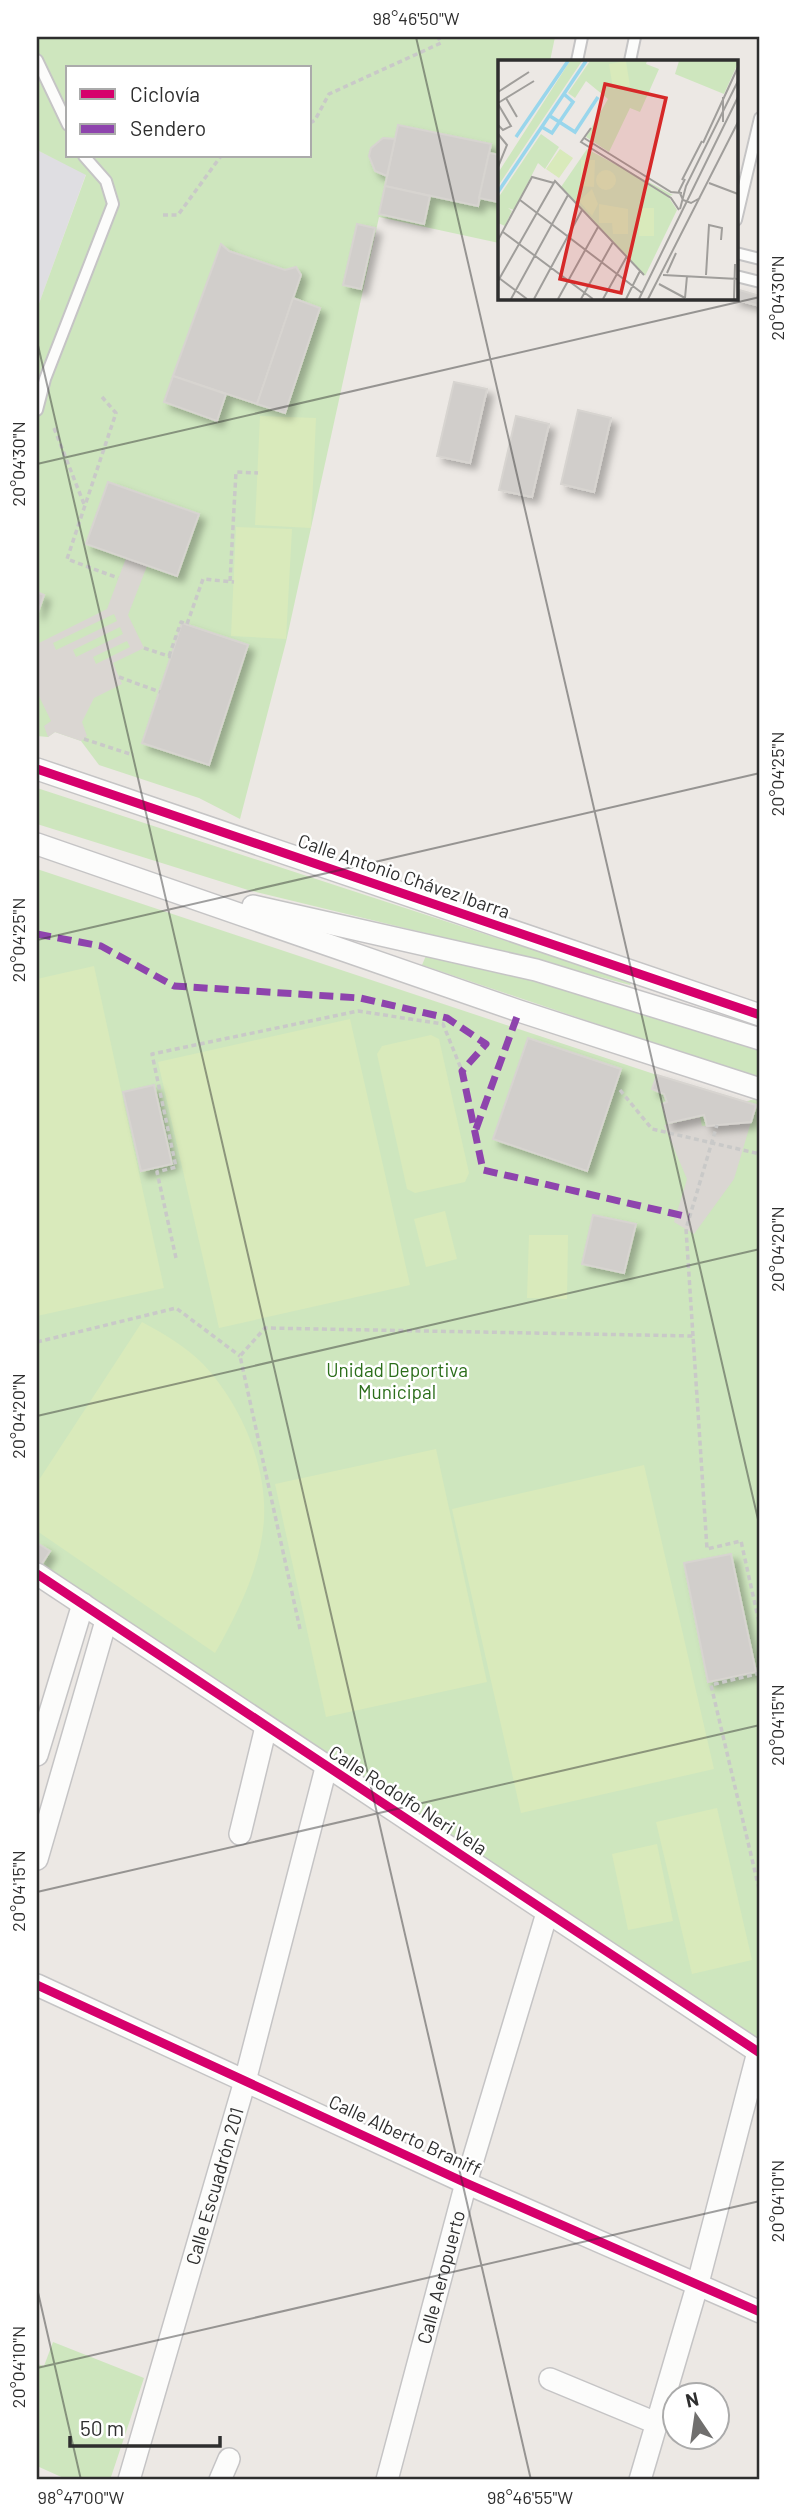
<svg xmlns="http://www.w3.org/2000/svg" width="797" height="2517" font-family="Barlow,sans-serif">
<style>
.airport{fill:#dfdee2}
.green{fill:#cee6be;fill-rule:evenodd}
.pitch{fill:#d9eabb}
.plaza{fill:#dad6d2;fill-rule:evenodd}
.building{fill:#d1cecb;stroke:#d7d4d0;stroke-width:2;filter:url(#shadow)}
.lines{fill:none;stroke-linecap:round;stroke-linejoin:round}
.service-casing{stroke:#c5c4c5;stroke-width:14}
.minor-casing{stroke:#c5c4c5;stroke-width:24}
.path{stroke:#c9c9c8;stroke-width:3.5;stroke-dasharray:5 3.5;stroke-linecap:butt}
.service{stroke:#fcfcfb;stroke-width:10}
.minor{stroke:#fcfcfb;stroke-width:21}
.quiet{stroke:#8e44ad;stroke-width:7;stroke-dasharray:14 7;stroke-linecap:butt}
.cycleway-casing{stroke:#fff;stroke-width:13}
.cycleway{stroke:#d6006c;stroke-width:9}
.ticks{fill:none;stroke:#2e2e2e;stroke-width:2;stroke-opacity:0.45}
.labels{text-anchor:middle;stroke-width:5;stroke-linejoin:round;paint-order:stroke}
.street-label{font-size:19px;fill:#2e2e2e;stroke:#fff}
.park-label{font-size:19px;fill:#2c6e1b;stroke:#fff}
.inset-river{fill:none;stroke:#99d6ec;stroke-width:3.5}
.inset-road{fill:none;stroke:#a09e9b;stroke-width:2}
.view{fill:#d62828;fill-opacity:0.15;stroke:#d62828;stroke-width:3.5}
.inset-edge{fill:none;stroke:#2e2e2e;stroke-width:3.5}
.neatline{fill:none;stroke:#2e2e2e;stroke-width:2.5}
.ticks-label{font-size:18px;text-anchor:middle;fill:#2e2e2e}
</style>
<defs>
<filter id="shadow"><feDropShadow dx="6" dy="6" stdDeviation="3.5" flood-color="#0004"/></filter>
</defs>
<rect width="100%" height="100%" fill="#ece8e4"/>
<path class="airport" d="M37,150L86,174L37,309Z"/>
<g class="green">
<path d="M37,37H555L550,61H500L499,243L379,217L286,642L240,819L199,798L99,765L81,741L55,732L48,737L37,736V309L86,175L37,150ZM68,68H310V156H68Z"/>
<path d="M37,788L632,982L630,985L541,961L248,890L37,824Z"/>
<path d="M37,869L657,1075L745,1102L760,1097V2056L37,1573Z"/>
<path d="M428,951L626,1005L760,1051V1079L422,965Z"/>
<path d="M53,2342L144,2378L110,2480H68L37,2466V2364L44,2366Z"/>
</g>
<g class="pitch">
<path d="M260,416L316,418L311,528L255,525Z"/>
<path d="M236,527L292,529L286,639L231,636Z"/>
<path d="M94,966L164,1288L37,1316V979Z"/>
<path d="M350,1019L410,1285L219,1328L158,1062Z"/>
<path d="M431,1035L439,1039L469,1173L465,1182L415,1193L407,1189L377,1054L382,1046Z"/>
<path d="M445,1211L457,1259L426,1267L414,1219Z"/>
<path d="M529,1235H568L567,1299L527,1298Z"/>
<path d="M142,1322C164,1334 185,1346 203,1364C240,1403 267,1465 264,1519C261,1567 238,1612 215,1653L37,1531V1483Z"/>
<path d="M436,1449L487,1682L326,1717L275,1484Z"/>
<path d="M644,1465L714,1769L521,1813L452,1509Z"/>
<path d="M717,1808L752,1960L692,1974L656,1822Z"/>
<path d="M657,1844L673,1921L628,1930L612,1854Z"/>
</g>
<g class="plaza">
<path d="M126,558L147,566L128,615L144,648L113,663L122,684L94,698L82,722L87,736L81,741L55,732L48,737L44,726L51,721L37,692V644L107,609ZM114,614L117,621L56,650L53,643ZM120,627L123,634L76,657L73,650ZM127,641L130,647L96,664L93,657Z"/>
<path d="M700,1117L702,1126L751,1122L734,1179L694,1234L674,1222L687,1179L664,1125Z"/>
</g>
<g class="building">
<path d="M398,125L491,144L478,206L385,186Z"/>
<path d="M383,138L395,139L387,176L375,171L369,156L371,148Z"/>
<path d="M489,153L500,155L498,202L479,198Z"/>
<path d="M385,186L430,196L424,224L379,214Z"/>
<path d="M357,224L375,228L361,289L343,285Z"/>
<path d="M221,244L229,251L285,270L296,267L301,275L257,404L173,376Z"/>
<path d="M736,289L760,296V306L730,298H736Z"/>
<path d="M293,298L320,308L285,413L257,404Z"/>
<path d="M173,376L226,394L217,421L164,402Z"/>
<path d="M454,382L487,389L470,463L437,456Z"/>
<path d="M578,410L611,418L594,492L561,484Z"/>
<path d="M516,416L549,424L532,497L499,490Z"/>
<path d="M108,482L199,514L177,576L86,544Z"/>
<path d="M37,592L44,595L37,615Z"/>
<path d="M182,623L248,645L209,765L142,743Z"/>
<path d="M528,1038L621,1069L587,1171L493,1139Z"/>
<path d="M657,1075L756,1105L751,1122L707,1126L704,1115L668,1123L662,1104L667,1102L664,1094L652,1089Z"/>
<path d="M154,1085L172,1164L141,1171L123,1092Z"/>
<path d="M593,1215L636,1224L624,1273L582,1264Z"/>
<path d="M37,1543L50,1551L38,1570L37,1569Z"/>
<path d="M731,1554L756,1672L708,1682L684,1563Z"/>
</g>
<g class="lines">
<g class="service-casing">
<g id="service">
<path d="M37,60L68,125"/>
<path d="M577,61L582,37"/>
<path d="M630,61L635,37"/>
<path d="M736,220L760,118"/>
<path d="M736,253L760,259"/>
<path d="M736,276L760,282"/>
<path d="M37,410L45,379L113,204L106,181L84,156"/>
</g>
</g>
<g class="minor-casing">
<g id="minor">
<path d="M37,769L760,1015"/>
<path d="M37,844L519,1011L760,1089"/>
<path d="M253,906L536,970L760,1039"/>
<path d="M37,1574L760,2053"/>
<path d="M37,1755L83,1604"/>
<path d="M240,1834L266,1727"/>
<path d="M37,1859L106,1621"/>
<path d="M37,1985L466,2183L760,2312"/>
<path d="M550,2379L656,2423"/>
<path id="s1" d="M129,2480L245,2081L326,1768"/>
<path d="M220,2480L229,2459"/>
<path id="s2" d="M387,2480L466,2183L547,1913"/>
<path d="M640,2480L698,2283L758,2052"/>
</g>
</g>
<g class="path">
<path d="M310,123L315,120L329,94L441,43L438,37"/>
<path d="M163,215H178L221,156"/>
<path d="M102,397L116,413L67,559L118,578"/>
<path d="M54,428L84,504"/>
<path d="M230,581L236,472L258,473"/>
<path d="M144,648L171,657"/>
<path d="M169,656L181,622L187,624L203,579L234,582"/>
<path d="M119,677L160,692"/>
<path d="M84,739L133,755"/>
<path d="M620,1090L652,1129L760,1154"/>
<path d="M176,1258L157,1172L176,1167L152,1054L358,1011L443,1024L462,1071"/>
<path d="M693,1336L686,1229L717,1125"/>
<path d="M37,1342L176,1308L240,1356"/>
<path d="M300,1629L240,1356L265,1328L693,1336L707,1549L741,1541L760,1627"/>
<path d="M760,1673L711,1685L760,1893"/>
</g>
<use href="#service" class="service"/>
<use href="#minor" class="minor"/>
<g class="quiet">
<path d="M37,934L101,946L174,986L360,998L447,1018L486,1044L462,1071L483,1170L689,1217"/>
<path d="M476,1129L519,1011"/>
</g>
<g class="cycleway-casing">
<g id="cycleway">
<path d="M37,769L760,1015"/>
<path d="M37,1574L760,2053"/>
<path d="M37,1985L466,2183L760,2312"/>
</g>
</g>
<use href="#cycleway" class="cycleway"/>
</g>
<path class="ticks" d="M416,37L760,1528M37,341L531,2480M37,464L760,297M37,940L760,773M37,1416L760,1249M37,1892L760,1725M37,2288L81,2480M37,2368L760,2201"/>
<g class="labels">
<g class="street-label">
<text transform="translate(404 876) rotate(19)" y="7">Calle Antonio Chávez Ibarra</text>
<text transform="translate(408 1800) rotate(33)" y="7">Calle Rodolfo Neri Vela</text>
<text transform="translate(405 2135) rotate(25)" y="7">Calle Alberto Braniff</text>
<text dy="7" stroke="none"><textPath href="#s1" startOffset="306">Calle Escuadrón 201</textPath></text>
<text dy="7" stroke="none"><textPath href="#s2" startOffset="210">Calle Aeropuerto</textPath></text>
</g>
<g class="park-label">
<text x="397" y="1377">Unidad Deportiva<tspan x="397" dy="22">Municipal</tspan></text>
</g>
</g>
<g transform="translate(498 60)">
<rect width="240" height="240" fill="#ece8e4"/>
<path d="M72,1H84L0,126V113ZM92,1H149L148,4L161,9L142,52L132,48L111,92L88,77L110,39L88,21L77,38L70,33ZM181,1H240V3L226,34L177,14ZM43,74L61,87L47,109L40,103L16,150L10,148L14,151L7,166L0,163V138ZM89,89L175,135L170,136L179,150L147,216L63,127Z" fill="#cee6be"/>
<path d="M128,1L132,26L115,29L111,4ZM62,89L75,98L61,118L48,109ZM83,100H97L96,127L83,126ZM98 120a10 10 0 1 1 20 0a10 10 0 1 1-20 0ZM94,129L100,144L94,156L81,141ZM101,144L130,149V174H115L114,163H101ZM141,148H156V176H141Z" fill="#d9eabb"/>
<path class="inset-river" d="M52,56L77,72L100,37M44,67L54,73L75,42L66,34M18,77L70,1M0,132L88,1"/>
<path class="inset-road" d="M0,32L31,12M225,37V62M8,38L19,57M0,43L36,21M0,44L13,66L5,70L0,65M93,68L83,82L173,138L181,150M0,74L9,85L0,107M86,78L173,132L184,133M205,83L240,7M187,119L181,131L185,140L193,143L202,138M184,120L204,81M211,123L240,134M22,140L144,233M182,149L188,126L240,21M5,172L95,239M0,180L34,117L56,123M169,213L178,193M165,215L240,219M208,215L211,165L224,168L223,180M1,218L29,239M0,221L57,121L146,215M161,224L187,238M187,238L189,216M13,239L70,135M36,239L84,150M60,239L100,167M83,239L115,182M105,239L129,196M128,239L142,211M141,239L240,37M150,239L240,62M236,239L237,204"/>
<path class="view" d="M107,24L168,38L123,233L62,219Z"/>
<rect width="240" height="240" class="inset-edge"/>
</g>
<rect width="797" height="2517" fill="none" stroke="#ffffff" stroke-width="77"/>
<rect x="66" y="66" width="245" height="91" fill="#ffffff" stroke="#ababab" stroke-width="2"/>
<rect x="80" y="89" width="35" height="10" fill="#d6006c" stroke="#ababab" stroke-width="2"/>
<text x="130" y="102" font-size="21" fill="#2e2e2e">Ciclovía</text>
<rect x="80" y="124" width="35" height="10" fill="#8e44ad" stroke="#ababab" stroke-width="2"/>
<text x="130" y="136" font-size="21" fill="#2e2e2e">Sendero</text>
<g transform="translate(696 2416) rotate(347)"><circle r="33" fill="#ffffff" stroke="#ababab" stroke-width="2"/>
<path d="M0-5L12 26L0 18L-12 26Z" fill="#706f6e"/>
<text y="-10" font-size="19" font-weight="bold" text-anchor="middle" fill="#2e2e2e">N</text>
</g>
<path d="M70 2436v10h150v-10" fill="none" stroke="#2e2e2e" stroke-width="3.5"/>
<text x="80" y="2436" font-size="21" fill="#2e2e2e" stroke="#ffffff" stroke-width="5" paint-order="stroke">50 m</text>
<rect x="38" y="38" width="720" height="2440" class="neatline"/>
<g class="ticks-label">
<text x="416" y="25">98°46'50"W</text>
<text transform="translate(778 298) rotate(-90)" y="6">20°04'30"N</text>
<text transform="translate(19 464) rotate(-90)" y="6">20°04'30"N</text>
<text transform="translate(778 774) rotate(-90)" y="6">20°04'25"N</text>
<text transform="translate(19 940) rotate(-90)" y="6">20°04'25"N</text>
<text transform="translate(778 1249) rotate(-90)" y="6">20°04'20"N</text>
<text transform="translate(19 1416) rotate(-90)" y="6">20°04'20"N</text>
<text transform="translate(778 1725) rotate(-90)" y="6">20°04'15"N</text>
<text transform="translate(19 1891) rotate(-90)" y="6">20°04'15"N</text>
<text transform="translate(778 2201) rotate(-90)" y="6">20°04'10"N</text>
<text transform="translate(19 2367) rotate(-90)" y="6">20°04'10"N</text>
<text x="81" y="2504">98°47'00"W</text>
<text x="530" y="2504">98°46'55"W</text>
</g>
</svg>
